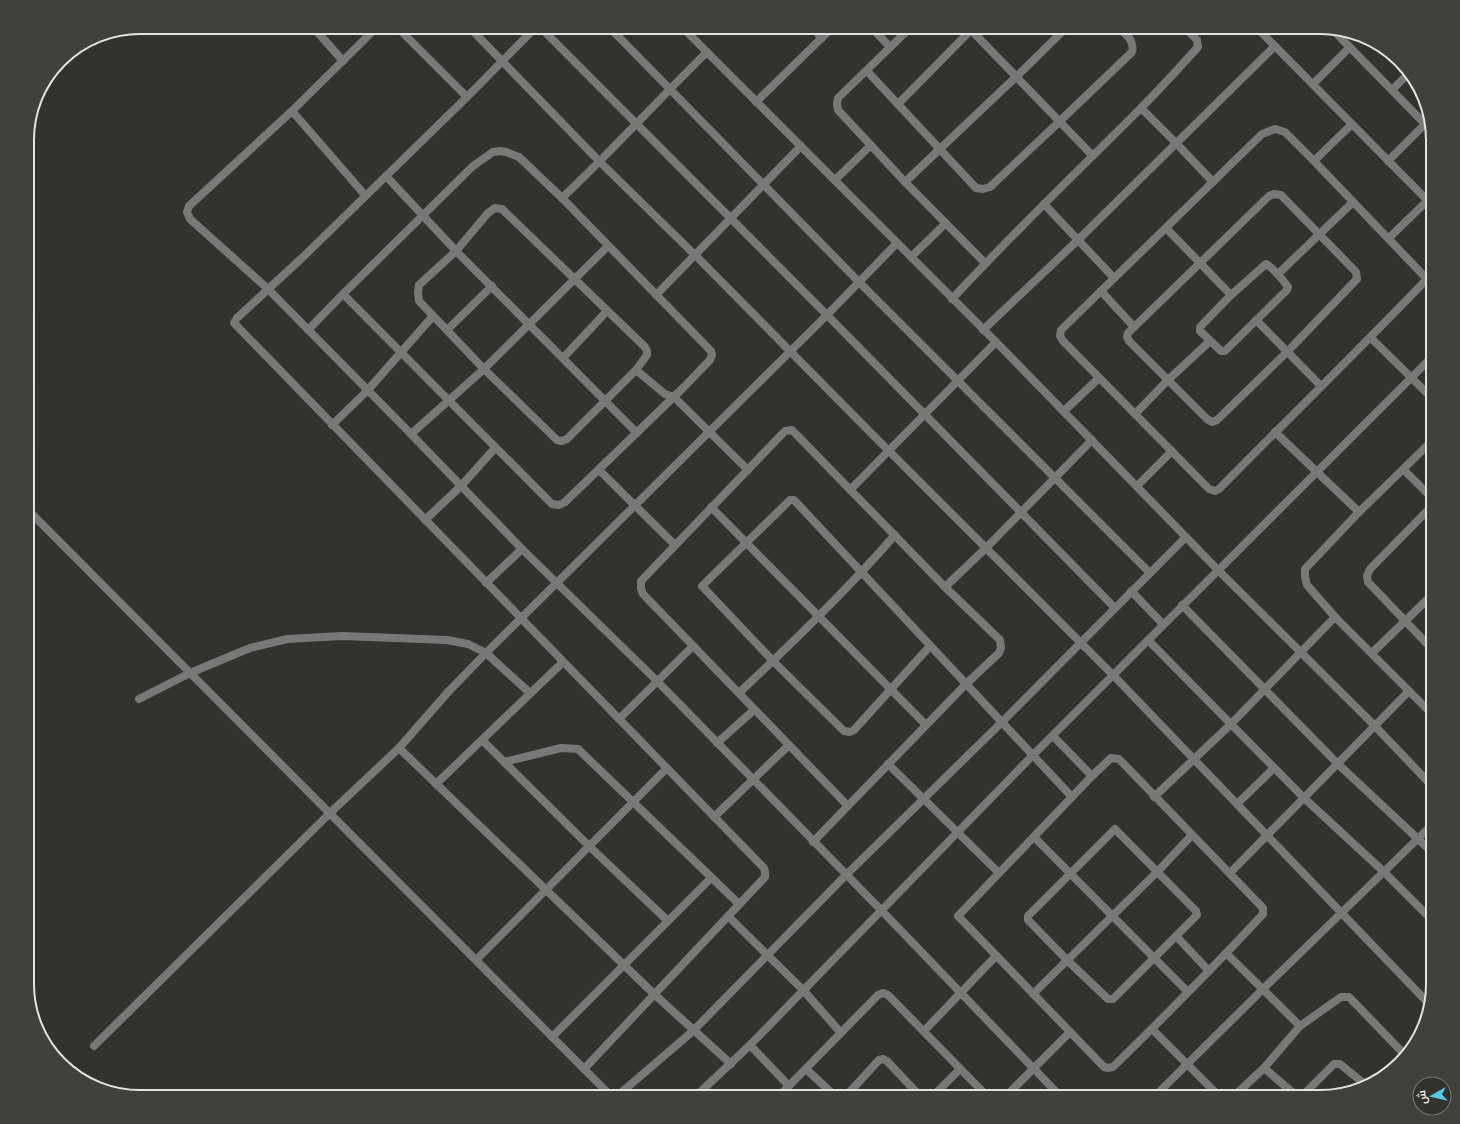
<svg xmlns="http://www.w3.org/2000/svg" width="1460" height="1124" font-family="'Asap Condensed',Cairo,sans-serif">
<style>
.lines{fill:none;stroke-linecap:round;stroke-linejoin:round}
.minor{stroke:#797876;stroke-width:8}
.tertiary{stroke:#797876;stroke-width:8}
.rim{fill:none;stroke:#e4e3e1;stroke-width:2}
</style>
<rect width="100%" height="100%" fill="#34322f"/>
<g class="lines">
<g class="minor">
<path d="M313,27L343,61"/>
<path d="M377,27L292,111L189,206L187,212L190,219L268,289L411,434L522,549L657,681L882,911L1061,1097"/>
<path d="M397,27L467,97"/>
<path d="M469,27L600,162L696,256L870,432L1113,675L1430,1005"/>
<path d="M536,27L467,97L303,257L237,318L234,323L764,868L765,872V877L584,1069"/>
<path d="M540,27L827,315L1115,608"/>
<path d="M609,27L859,282L1150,573"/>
<path d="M682,27L1000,346L1218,570L1374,725L1433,787"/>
<path d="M812,27L822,38"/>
<path d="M871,27L890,47"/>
<path d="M911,27L838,98L837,104L838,110L905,182L985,263"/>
<path d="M975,27L971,30L1092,155"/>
<path d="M1256,27L1433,206"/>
<path d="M1332,29L1425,124"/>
<path d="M867,71L976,188L983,189L990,187L1059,122L1132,52C1135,40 1125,34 1118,27"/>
<path d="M1313,84L1350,47"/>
<path d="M1392,90L1408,74"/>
<path d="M756,102L833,27"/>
<path d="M898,104L971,30L968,27"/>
<path d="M1141,108L1176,143L1213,182"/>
<path d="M292,111L365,195"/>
<path d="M1275,129L1285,132L1314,161L1426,278L1425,281C1358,351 1288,419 1219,489L1215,491L1209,489L1063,341L1060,336L1061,330L1262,134Z"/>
<path d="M1314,161L1352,124"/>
<path d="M1388,161L1428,121"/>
<path d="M386,176L456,251L637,433"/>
<path d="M835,180L871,145"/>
<path d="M905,182L1016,77L1067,27"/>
<path d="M1274,194L1281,195L1356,272L1357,279L1288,351L1217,420L1212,422L1207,419L1129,341L1127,337L1128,333L1269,196Z"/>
<path d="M562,198C612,151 658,100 707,52"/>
<path d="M1044,204L1114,278"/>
<path d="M495,208L502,209L645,347L647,351V355L636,370L567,439L562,441L557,440L484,369L419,301L418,293L419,285L456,251L488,213Z"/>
<path d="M1166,228L1231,295"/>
<path d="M1389,238L1427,201"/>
<path d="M911,257L946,223"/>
<path d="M1266,264C1275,269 1282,279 1288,287L1287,290L1225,351H1221L1200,331V327L1231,295Z"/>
<path d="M1278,274L1353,202"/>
<path d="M1101,291L1134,327"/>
<path d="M656,295L801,146"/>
<path d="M952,299C1013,233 1077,172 1140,109C1160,89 1179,68 1198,47L1197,40L1184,27"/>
<path d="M1256,320L1321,386"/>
<path d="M308,330L343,294L473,166L493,152L500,151L506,152L519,157L562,198L711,351L712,355L710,360L684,387L565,502L559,505L552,504L343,294"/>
<path d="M447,330L492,286"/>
<path d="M983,330L1078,240L1275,46"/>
<path d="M1371,338L1433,399"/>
<path d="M563,358L607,311"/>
<path d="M636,370L665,394L674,397L748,470"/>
<path d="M1064,411L1099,378"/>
<path d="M1135,414L1168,380L1210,341"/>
<path d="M332,425L367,391L433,316"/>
<path d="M1275,432L1359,512"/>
<path d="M411,434L484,369L608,246"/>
<path d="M1433,440L1359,512L1305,569V577L1307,585L1335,617L1433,715"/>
<path d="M599,470L675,545"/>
<path d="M1404,470L1433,499"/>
<path d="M1137,486L1172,451"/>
<path d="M850,490L996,342"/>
<path d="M1433,505L1370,569L1367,576L1368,582L1433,650"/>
<path d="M711,507L926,725"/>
<path d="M425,520L461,486L495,448"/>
<path d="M486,583L522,549"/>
<path d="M945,587L986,548L1092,440"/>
<path d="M1131,591L1163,624"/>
<path d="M1182,605L1337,763L1433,853"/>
<path d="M1148,640L1304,798L1383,871L1433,921"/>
<path d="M930,646L854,730L850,732L844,731L773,661L702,586L787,503L790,500H794L1072,797"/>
<path d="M1372,653L1433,594"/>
<path d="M739,693C793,642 846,591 895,535"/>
<path d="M139,699L190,673L250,648L287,639L342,636L447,640L468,644L486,653L530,693"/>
<path d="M619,719L693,646"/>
<path d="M1053,736L1092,776"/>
<path d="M482,740L589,846L668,921"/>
<path d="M717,743L754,710"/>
<path d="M399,748L654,994L731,1064"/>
<path d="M1111,758L1119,759L1263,908V914C1215,966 1164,1017 1113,1067L1108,1068L1104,1067L958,916L1092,776Z"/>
<path d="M504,762L561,748L578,749L739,904"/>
<path d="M888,764L999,873"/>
<path d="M436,784L563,662"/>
<path d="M1154,797L1231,724L1335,617"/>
<path d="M1237,804L1274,768"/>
<path d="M714,817L789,745"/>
<path d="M1115,829L1196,911L1197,915L1113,999H1108L1068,961L1028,920V916Z"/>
<path d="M1034,837L1188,992"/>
<path d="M813,842L966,684L999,653L1001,648L1000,640L945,587L792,430L785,431L641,581V589L643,594L848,806"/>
<path d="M1230,873L1409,691"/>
<path d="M728,916L804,991L841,1033"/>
<path d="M1176,936L1209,971"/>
<path d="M1226,953L1300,1026"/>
<path d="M476,960L667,768"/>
<path d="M1033,994L1158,871L1192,835"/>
<path d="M1152,1029L1220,1097"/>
<path d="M924,1031L996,956"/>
<path d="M552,1037L711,878"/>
<path d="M750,1045L789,1086"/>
<path d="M1264,1068L1298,1097"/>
<path d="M806,1069L836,1097"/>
<path d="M616,1097L693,1031L846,875L1002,722L1186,537"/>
<path d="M778,1097L878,995L883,993L888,995L988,1097"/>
<path d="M845,1097L879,1060L883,1059L887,1061L921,1097"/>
<path d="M932,1097L960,1069"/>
<path d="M1005,1097L1070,1032"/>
<path d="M1154,1097L1263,989L1433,824"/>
<path d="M1233,1097L1264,1068L1300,1026L1341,997H1349L1406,1056"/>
<path d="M1301,1097L1334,1064H1340L1367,1086"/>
</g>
<g class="tertiary">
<path d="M27,509L612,1097"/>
<path d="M94,1046L330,813L399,748L449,691L486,653L827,315L897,243"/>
<path d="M695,1097L750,1045L1033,755L1433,356"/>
</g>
</g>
<path d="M0 0H1460V1124H0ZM140 34H1320A106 106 0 0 1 1426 140V984A106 106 0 0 1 1320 1090H140A106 106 0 0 1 34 984V140A106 106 0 0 1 140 34Z" fill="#42403d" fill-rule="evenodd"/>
<path class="rim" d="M140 34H1320A106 106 0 0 1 1426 140V984A106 106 0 0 1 1320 1090H140A106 106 0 0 1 34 984V140A106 106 0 0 1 140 34Z"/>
<g transform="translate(1432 1096) rotate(262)"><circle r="19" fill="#34322f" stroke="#7a7976"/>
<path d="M0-3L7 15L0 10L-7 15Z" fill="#58c8e4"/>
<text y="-6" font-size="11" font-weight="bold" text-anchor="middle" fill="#e4e3e1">ش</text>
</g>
</svg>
